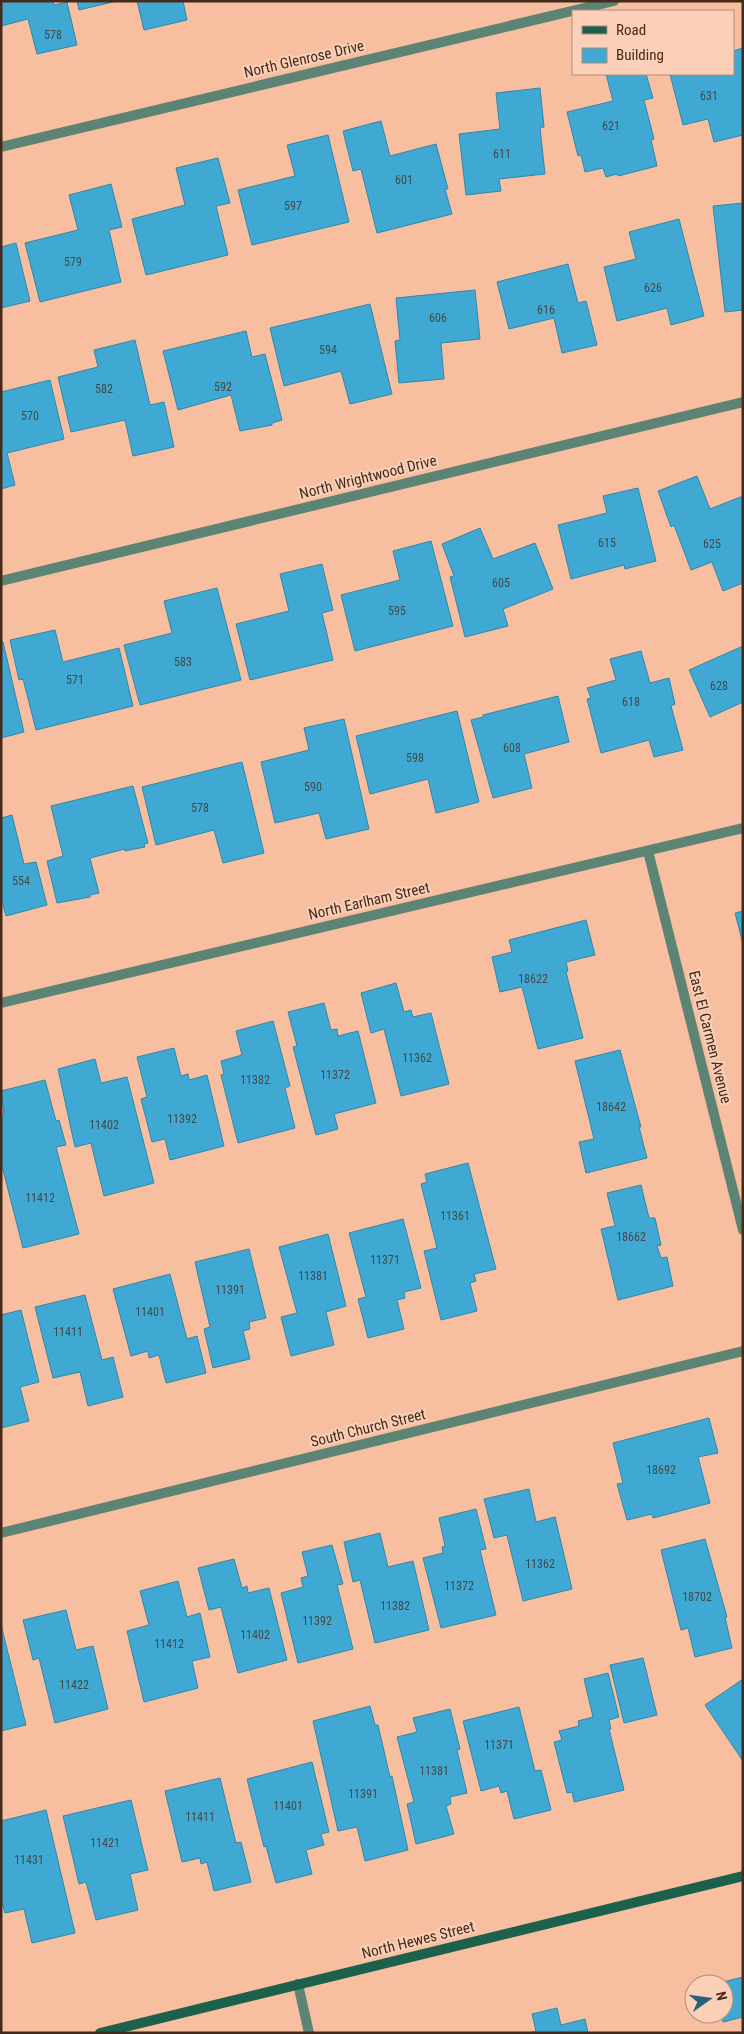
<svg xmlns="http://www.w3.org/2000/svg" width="744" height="2034" font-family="'Roboto Condensed',sans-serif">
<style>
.building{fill:#3fa9d3;stroke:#3087aa}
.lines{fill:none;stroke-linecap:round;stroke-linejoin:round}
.minor{stroke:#5c8474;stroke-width:10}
.secondary{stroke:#1b614b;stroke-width:10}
.labels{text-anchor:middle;stroke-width:4;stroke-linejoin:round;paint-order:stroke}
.number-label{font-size:12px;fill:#444a49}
.street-label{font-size:15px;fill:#452a1b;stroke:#fbcfb8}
</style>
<rect width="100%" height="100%" fill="#f7bea0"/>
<g class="building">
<path d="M1,1H53L54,5L67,2L77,45L37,54L28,19L1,26Z"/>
<path d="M77,1H117L79,10Z"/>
<path d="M137,1H183L187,20L144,30Z"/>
<path d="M743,48V135L714,142L708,119L683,125L670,74H733V51Z"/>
<path d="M606,74H646L653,98L644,100L654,139L651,140L657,166L618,176L617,174L606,177L603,168L585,172L581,155L578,156L567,112L613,101Z"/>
<path d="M540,88L544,127L540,128L545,174L499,179L501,191L466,195L459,134L500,129L496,93Z"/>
<path d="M381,121L390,156L436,144L448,189H445L452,214L377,233L361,169L353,171L343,131Z"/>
<path d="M328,135L349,222L252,245L238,190L295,176L287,145Z"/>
<path d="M218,158L230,203L216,206L228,255L146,275L132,219L185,205L176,168Z"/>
<path d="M111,184L122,227L109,230L121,282L40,302L25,243L78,230L69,195Z"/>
<path d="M743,203V310L725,312L713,206Z"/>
<path d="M679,219L704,316L671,325L667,308L617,321L604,267L636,259L629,232Z"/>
<path d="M16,243L30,301L1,308V247Z"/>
<path d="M568,264L578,303L586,301L597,345L562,353L554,318L509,329L497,282Z"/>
<path d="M475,290L480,339L441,343L444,379L399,383L395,341L400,340L396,298Z"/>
<path d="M370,304L392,394L350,404L341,371L284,386L270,328Z"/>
<path d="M246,331L252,357L265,354L282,420L272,423V425L240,431L231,395L178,410L163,351Z"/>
<path d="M135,340L150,405L164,402L174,447L133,456L125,420L71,432L58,377L98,367L94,350Z"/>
<path d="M50,380L64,439L7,453L15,485L1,489V392Z"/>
<path d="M697,476L710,509L743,496V583L723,591L712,562L691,570L674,525L671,527L658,491Z"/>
<path d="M638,488L656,561L625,569L624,565L571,579L558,525L607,513L603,496Z"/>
<path d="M480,528L493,559L535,543L553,589L503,609L508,626L465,637L450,577L454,576L442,544Z"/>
<path d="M431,541L453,626L355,651L341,595L400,580L393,551Z"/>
<path d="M322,564L333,610L322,613L333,660L250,680L236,624L289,611L280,574Z"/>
<path d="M217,588L241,680L140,705L124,645L172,633L164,601Z"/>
<path d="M55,630L63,662L119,648L133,706L36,730L23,679L19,680L10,640Z"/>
<path d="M1,642H3L24,732L1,738Z"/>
<path d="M743,646V702L710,717L689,670Z"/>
<path d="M641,651L650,683L669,678L675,704L671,706L683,750L654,757L649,740L601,753L587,699L591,698L587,688L616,680L610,659Z"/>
<path d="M558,696L569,742L524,754L532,788L493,798L471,720L483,717V715Z"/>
<path d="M457,711L479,802L436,813L428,779L370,794L356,736Z"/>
<path d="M344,719L369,829L326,839L319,813L275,823L261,762L309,750L304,728Z"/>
<path d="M242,762L264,853L223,863L214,830L156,845L142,787Z"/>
<path d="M133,786L148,843L144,844L145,847L125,851V849L90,858L99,893L90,895V897L57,903L47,861L63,856L51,806Z"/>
<path d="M12,815L24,864L36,862L47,905L6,916L1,897V818Z"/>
<path d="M743,911V944L735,913Z"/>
<path d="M586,920L595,955L566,962L568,971L566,972L583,1038L538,1049L522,987L500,992L492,957L512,952L509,940Z"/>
<path d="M396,983L404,1012L411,1010L413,1017L431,1013L449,1084L401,1096L384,1029L371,1033L361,993Z"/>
<path d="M324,1003L331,1030L337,1029L338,1036L358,1031L376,1103L334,1114L338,1129L316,1135L293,1047L297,1046L288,1012Z"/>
<path d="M273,1021L290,1086L285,1088L295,1128L238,1143L221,1075L224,1074L221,1061L242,1055L236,1031Z"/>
<path d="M174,1048L181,1076L188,1074L189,1080L207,1075L224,1146L170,1160L165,1139L152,1142L141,1099L147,1097L137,1057Z"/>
<path d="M620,1050L641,1127H639L647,1158L586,1173L579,1142L594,1139L575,1061Z"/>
<path d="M95,1059L101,1083L127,1077L154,1183L104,1196L91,1143L75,1147L58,1069Z"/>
<path d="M45,1080L56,1121L59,1120L66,1145L56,1147L79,1234L23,1248L1,1162V1115L4,1114L1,1091Z"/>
<path d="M468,1163L496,1269L474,1274L476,1281L470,1283L477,1311L441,1320L424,1251L437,1248L421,1184L427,1182L425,1174Z"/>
<path d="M641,1185L649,1218H655L661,1245L657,1246L661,1258L667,1257L673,1286L618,1300L601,1229L615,1226L607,1193Z"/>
<path d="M403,1219L421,1288L404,1292L405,1298L397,1300L404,1329L368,1338L358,1299L366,1297L349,1233Z"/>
<path d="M328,1234L346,1306L326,1312L334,1345L291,1356L281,1317L297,1313L279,1247Z"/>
<path d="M249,1249L266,1318L249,1322L250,1329L243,1331L250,1359L213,1368L204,1329L210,1327L195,1262Z"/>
<path d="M170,1274L187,1339L197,1336L206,1373L166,1383L159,1355L149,1358L148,1351L131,1356L113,1289Z"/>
<path d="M85,1295L102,1360L113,1357L123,1397L88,1406L80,1372L53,1378L35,1307Z"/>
<path d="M21,1310L39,1382L20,1387L29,1421L1,1428V1315Z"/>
<path d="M709,1418L718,1453L698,1457L710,1503L653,1518L652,1514L627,1520L617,1484L623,1483L613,1443Z"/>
<path d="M529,1489L536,1522L555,1517L572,1589L523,1601L507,1535L494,1538L484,1499Z"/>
<path d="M476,1509L486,1549L480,1550L496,1615L441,1628L423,1558L443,1553L442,1547L445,1546L439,1518Z"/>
<path d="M380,1533L388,1567L413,1561L429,1630L375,1643L360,1580L353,1582L344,1542Z"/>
<path d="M705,1539L727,1617H725L732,1648L695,1657L688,1628L681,1630L661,1550Z"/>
<path d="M332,1545L343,1584L337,1585L353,1649L298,1663L281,1593L303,1587L301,1578L308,1576L302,1552Z"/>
<path d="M234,1559L242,1588L247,1586L248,1593L269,1588L287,1660L238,1673L221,1607L209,1610L198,1568Z"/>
<path d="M178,1581L187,1617L200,1613L210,1657L192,1661L198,1688L144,1702L127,1631L149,1625L140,1591Z"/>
<path d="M66,1610L76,1650L93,1646L108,1709L55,1723L39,1658L33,1660L23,1620Z"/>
<path d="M1,1625L26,1725L1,1731Z"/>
<path d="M643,1658L657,1715L624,1723L610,1665Z"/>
<path d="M608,1673L619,1717L609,1720L611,1729H609L624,1790L574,1802L572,1792L567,1793L554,1742L562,1740L559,1731L579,1726L578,1721L593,1717L584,1679Z"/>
<path d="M743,1679V1761L705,1705Z"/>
<path d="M370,1706L375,1725H378L390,1777L392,1776L408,1850L365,1861L357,1827L338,1831L313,1721Z"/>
<path d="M519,1707L535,1771L541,1770L551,1810L514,1819L507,1791L501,1793L499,1786L481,1791L463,1721Z"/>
<path d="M450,1709L460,1749L457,1750L467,1793L450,1797L451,1804L446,1806L454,1834L416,1844L407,1804L414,1802L397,1737L417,1732L413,1718Z"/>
<path d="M312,1762L329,1832L321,1834L324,1845L306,1850L312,1874L276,1883L266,1846L264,1847L247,1779Z"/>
<path d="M220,1778L236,1843L241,1842L251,1882L214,1891L207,1862L201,1864L200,1858L182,1862L165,1791Z"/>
<path d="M131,1800L148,1870L130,1874L138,1910L96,1920L86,1882L79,1884L63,1816Z"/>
<path d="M46,1810L75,1933L32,1943L24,1909L5,1913L1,1899V1821Z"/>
<path d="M743,1977V2017L723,2022L721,2014H724V1984H715Z"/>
<path d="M557,2008L561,2025L585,2019L588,2033H529L536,2031L532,2014Z"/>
</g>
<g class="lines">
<g class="minor">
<path d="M1,147L614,1"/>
<path d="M1,581L743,402"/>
<path d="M648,851L743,1230"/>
<path d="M1,1003L743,828"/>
<path d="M1,1533L743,1351"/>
<path d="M298,1984L309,2033"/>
</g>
<path class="secondary" d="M100,2033L743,1876"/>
</g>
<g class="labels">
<g class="number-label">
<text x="53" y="39">578</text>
<text x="709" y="100">631</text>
<text x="611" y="130">621</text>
<text x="502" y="158">611</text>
<text x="404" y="184">601</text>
<text x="293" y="210">597</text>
<text x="73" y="266">579</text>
<text x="653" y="292">626</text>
<text x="546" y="314">616</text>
<text x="438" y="322">606</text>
<text x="328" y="354">594</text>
<text x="223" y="391">592</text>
<text x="104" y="393">582</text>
<text x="30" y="420">570</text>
<text x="607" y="547">615</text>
<text x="712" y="548">625</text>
<text x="501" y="587">605</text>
<text x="397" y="615">595</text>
<text x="183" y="666">583</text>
<text x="75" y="684">571</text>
<text x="719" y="690">628</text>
<text x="631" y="706">618</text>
<text x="512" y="752">608</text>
<text x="415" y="762">598</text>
<text x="313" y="791">590</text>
<text x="200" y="812">578</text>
<text x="21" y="885">554</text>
<text x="533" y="983">18622</text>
<text x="417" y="1062">11362</text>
<text x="335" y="1079">11372</text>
<text x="255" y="1084">11382</text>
<text x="611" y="1111">18642</text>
<text x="182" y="1123">11392</text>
<text x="104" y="1129">11402</text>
<text x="40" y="1202">11412</text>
<text x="455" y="1220">11361</text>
<text x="631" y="1241">18662</text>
<text x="385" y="1264">11371</text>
<text x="313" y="1280">11381</text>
<text x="230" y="1294">11391</text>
<text x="150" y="1316">11401</text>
<text x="68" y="1336">11411</text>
<text x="661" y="1474">18692</text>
<text x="540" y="1568">11362</text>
<text x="459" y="1590">11372</text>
<text x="697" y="1601">18702</text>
<text x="395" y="1610">11382</text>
<text x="317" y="1625">11392</text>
<text x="255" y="1639">11402</text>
<text x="169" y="1648">11412</text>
<text x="74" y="1689">11422</text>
<text x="499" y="1749">11371</text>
<text x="434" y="1775">11381</text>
<text x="363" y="1798">11391</text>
<text x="288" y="1810">11401</text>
<text x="200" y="1821">11411</text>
<text x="105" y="1847">11421</text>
<text x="29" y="1864">11431</text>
</g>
<g class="street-label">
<text transform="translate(304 59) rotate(-13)" y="5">North Glenrose Drive</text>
<text transform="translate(368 477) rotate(-14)" y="5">North Wrightwood Drive</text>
<text transform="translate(369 901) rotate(-13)" y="5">North Earlham Street</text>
<text transform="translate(710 1037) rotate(76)" y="5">East El Carmen Avenue</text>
<text transform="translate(368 1428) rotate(-14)" y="5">South Church Street</text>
<text transform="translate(418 1940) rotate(-14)" y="5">North Hewes Street</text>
</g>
</g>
<rect width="744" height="2034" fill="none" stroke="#452a1b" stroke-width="5"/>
<rect x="572" y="10" width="162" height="65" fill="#fbcfb8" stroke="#b28d79"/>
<rect x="582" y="26" width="25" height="8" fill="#1b614b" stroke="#b28d79"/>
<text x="616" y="35" font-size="15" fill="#452a1b">Road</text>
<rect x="582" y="48" width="25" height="15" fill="#3fa9d3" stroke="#b28d79"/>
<text x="616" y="60" font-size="15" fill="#452a1b">Building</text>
<g transform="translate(709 1999) rotate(76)"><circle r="24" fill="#fbcfb8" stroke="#b28d79"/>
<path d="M0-4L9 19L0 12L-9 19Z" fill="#27627b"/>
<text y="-8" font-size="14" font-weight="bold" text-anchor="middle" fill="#452a1b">N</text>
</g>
</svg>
